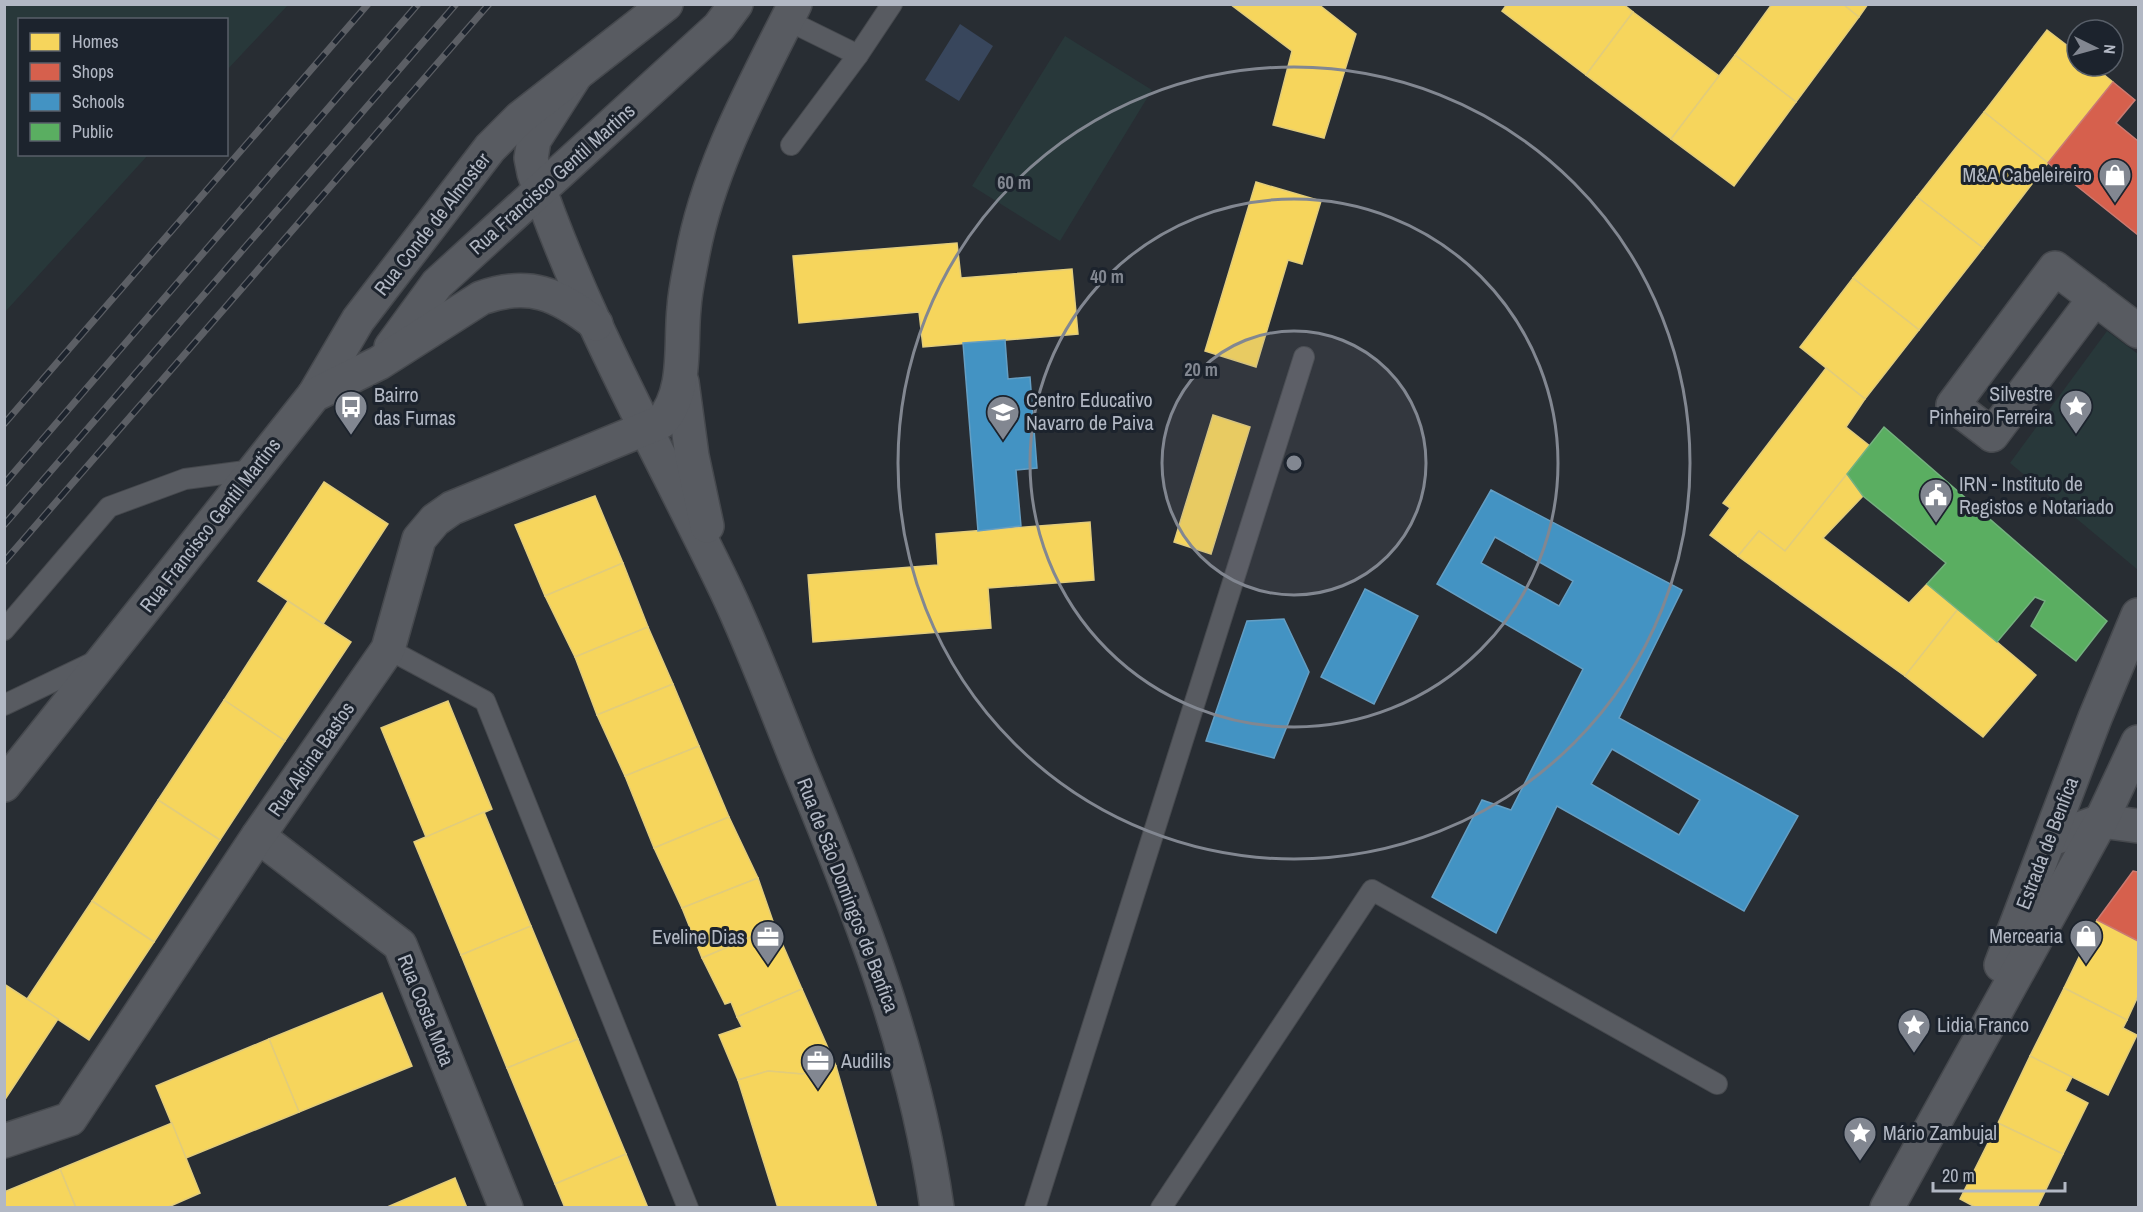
<svg xmlns="http://www.w3.org/2000/svg" width="2143" height="1212" font-family="'Archivo Narrow',sans-serif">
<style>
.green{fill:#28383a}
.water{fill:#38465c}
.homes{fill:#f6d55c;stroke:#e2cc7b;stroke-width:1.5}
.shops{fill:#d6604d;stroke:#cb7a71;stroke-width:1.5}
.schools{fill:#4393c3;stroke:#649ec3;stroke-width:1.5;fill-rule:evenodd}
.public{fill:#5aae61;stroke:#74b17f;stroke-width:1.5}
.lines{fill:none;stroke-linecap:round;stroke-linejoin:round}
.service-casing{stroke:#46494e;stroke-width:22}
.minor-casing{stroke:#46494e;stroke-width:36}
.tertiary-casing{stroke:#46494e;stroke-width:36}
.service{stroke:#585b61;stroke-width:20}
.minor{stroke:#585b61;stroke-width:33}
.tertiary{stroke:#585b61;stroke-width:33}
.rail-casing{stroke:#5c5f65;stroke-width:7}
.rail{stroke:#1c232d;stroke-width:4.5;stroke-dasharray:14;stroke-linecap:butt}
.ring{fill:none;stroke:#828791;stroke-width:3}
.labels{text-anchor:middle;stroke-width:6;stroke-linejoin:round;paint-order:stroke}
.poi-label{font-size:20px;fill:#b2b8c4;stroke:#1c232d;text-anchor:start}
.street-label{font-size:20px;fill:#b2b8c4;stroke:#1c232d}
.centre{fill:#828791;stroke:#1c232d;stroke-width:3}
.ring-label{font-size:18px;text-anchor:middle;font-weight:bold;fill:#828791;stroke:#1c232d;stroke-width:6;stroke-linejoin:round;paint-order:stroke}
</style>
<rect width="100%" height="100%" fill="#282d33"/>
<g class="green">
<path d="M5,4L288,5L227,70L226,20H20V154L148,155L5,312Z"/>
<path d="M1065,36L1152,90L1060,241L972,186Z"/>
<path d="M2107,331L2138,354V570L2010,463Z"/>
</g>
<path class="water" d="M960,24L993,46L959,101L925,80Z"/>
<g class="homes">
<path d="M1230,4H1318L1356,34L1324,138L1273,125L1292,51Z"/>
<path d="M1507,4H1623L1633,12L1586,75L1502,11Z"/>
<path d="M1772,4H1843L1859,17L1796,102L1735,55Z"/>
<path d="M1843,4H1868L1859,17Z"/>
<path d="M1633,12L1719,76L1671,139L1586,75Z"/>
<path d="M2047,30L2077,53V66H2093L2113,82L2048,163L1984,112Z"/>
<path d="M1735,55L1796,102L1734,186L1671,139Z"/>
<path d="M1984,112L2048,163L1983,248L1917,197Z"/>
<path d="M1256,182L1321,201L1302,264L1288,260L1256,367L1205,351Z"/>
<path d="M1917,197L1983,248L1919,330L1853,278Z"/>
<path d="M957,243L961,278L1072,269L1078,334L923,347L919,312L799,323L793,256Z"/>
<path d="M1853,278L1919,330L1865,399L1800,347Z"/>
<path d="M1826,368L1865,399L1846,427L1870,446L1785,551L1759,531L1738,556L1710,535L1730,508L1723,503Z"/>
<path d="M1213,415L1250,427L1211,554L1174,542Z"/>
<path d="M1847,474L1863,496L1823,538L1909,603L1927,584L1958,609L1905,676L1738,556L1759,531L1785,551Z"/>
<path d="M324,482L388,524L323,624L258,581Z"/>
<path d="M595,496L623,563L545,596L515,525Z"/>
<path d="M1090,522L1094,580L988,588L991,628L813,642L808,575L938,565L936,534Z"/>
<path d="M623,563L648,627L575,657L545,596Z"/>
<path d="M288,601L351,642L285,741L224,700Z"/>
<path d="M1958,609L2036,675L1983,737L1905,676Z"/>
<path d="M648,627L673,684L597,715L575,657Z"/>
<path d="M673,684L699,746L625,776L597,715Z"/>
<path d="M224,700L285,741L220,840L158,800Z"/>
<path d="M448,701L492,809L426,837L381,728Z"/>
<path d="M699,746L729,817L654,848L625,776Z"/>
<path d="M158,800L220,840L154,942L92,901Z"/>
<path d="M484,812L531,926L461,955L414,842Z"/>
<path d="M729,817L758,878L682,908L654,848Z"/>
<path d="M758,878L775,927L702,958L682,908Z"/>
<path d="M92,901L154,942L89,1040L27,999Z"/>
<path d="M2097,920L2138,941V996L2127,1020L2064,988Z"/>
<path d="M531,926L578,1039L507,1068L461,955Z"/>
<path d="M775,927L802,989L737,1017L731,1002L725,1004L702,958Z"/>
<path d="M4,984L58,1019L4,1101Z"/>
<path d="M2064,988L2127,1020L2123,1028L2137,1035L2108,1095L2030,1056Z"/>
<path d="M802,989L836,1066L802,1074L768,1071L738,1080L719,1035L742,1027L737,1017Z"/>
<path d="M382,993L412,1066L299,1112L269,1039Z"/>
<path d="M269,1039L299,1112L186,1158L156,1086Z"/>
<path d="M578,1039L626,1154L555,1184L507,1068Z"/>
<path d="M2030,1056L2072,1077L2065,1091L2088,1103L2063,1154L1998,1123Z"/>
<path d="M836,1066L877,1208H778L738,1080L768,1071L802,1074Z"/>
<path d="M172,1123L200,1193L166,1208H76L60,1169Z"/>
<path d="M1998,1123L2063,1154L2037,1208H1977L1960,1199Z"/>
<path d="M626,1154L648,1208H565L555,1184Z"/>
<path d="M60,1169L76,1208H4V1192Z"/>
<path d="M455,1178L467,1208H385Z"/>
</g>
<g class="shops">
<path d="M2113,82L2135,100L2116,123L2138,141V235L2048,163Z"/>
<path d="M2133,871L2138,872V941L2097,920Z"/>
</g>
<g class="schools">
<path d="M1005,340L1008,379L1030,377L1037,468L1016,470L1021,526L978,531L963,343Z"/>
<path d="M1491,490L1682,590L1619,718L1798,816L1744,911L1557,806L1496,933L1432,897L1482,800L1511,810L1583,669L1437,584ZM1495,537L1573,581L1559,606L1481,563ZM1612,749L1700,800L1679,835L1591,784Z"/>
<path d="M1365,589L1418,616L1374,704L1321,677Z"/>
<path d="M1284,619L1309,672L1274,758L1206,741L1247,621Z"/>
</g>
<path class="public" d="M1884,427L2107,621L2076,661L2031,626L2045,601L2035,597L1997,642L1927,584L1946,563L1863,496L1847,474Z"/>
<g class="lines">
<g class="service-casing">
<g id="service">
<path d="M787,20L858,55"/>
<path d="M791,145L858,55L892,4"/>
<path d="M4,630L109,507L185,479L253,470"/>
<path d="M388,649L485,701L688,1208"/>
<path d="M4,705L96,661"/>
<path d="M1035,1208L1304,357"/>
<path d="M1161,1208L1372,890L1717,1084"/>
</g>
</g>
<g class="minor-casing">
<g id="minor">
<path d="M575,76L534,140L531,158L534,173C583,318 660,452 726,590C753,647 775,707 799,766C859,910 915,1052 937,1208"/>
<path d="M2095,298L1992,435L1953,405L2055,268L2138,331"/>
<path d="M391,347L437,284L719,27L736,4"/>
<path d="M682,382L692,456L707,526"/>
<path d="M314,395L358,320L490,148L520,118L666,4"/>
<path d="M4,785L314,395L379,363L481,298C529,281 558,294 596,324"/>
<path d="M258,836L400,945L506,1208"/>
<path d="M2049,840L2101,821L2138,826"/>
<path d="M4,1141L70,1119L258,836L388,649L419,539L435,520L452,508L661,422C688,392 680,345 684,308C685,291 689,274 692,258C708,168 754,86 795,4"/>
</g>
</g>
<g class="tertiary-casing">
<g id="tertiary">
<path d="M2001,965L2095,718L2138,615"/>
<path d="M1887,1208L2101,821L2138,742"/>
</g>
</g>
<use href="#service" class="service"/>
<use href="#minor" class="minor"/>
<use href="#tertiary" class="tertiary"/>
<g class="rail-casing">
<g id="rail">
<path d="M4,424L368,4"/>
<path d="M4,484L418,4"/>
<path d="M4,525L456,4"/>
<path d="M4,562L489,4"/>
</g>
</g>
<use href="#rail" class="rail"/>
</g>
<circle cx="1294" cy="463" r="132" fill="#828791" fill-opacity=".12"/>
<g class="ring">
<circle cx="1294" cy="463" r="132"/>
<circle cx="1294" cy="463" r="264"/>
<circle cx="1294" cy="463" r="396"/>
</g>
<defs>
<g id="shop-pin" transform="scale(1.725)"><path d="M0 17L-7.5 6A9.5 9.5 0 1 1 7.5 6Z" fill="#828791" stroke="#1c232d"/><path d="M-5-2.5h2.3a2.7 3.5 0 0 1 5.4 0H5L5.5 6h-11ZM-1.5-2.5h3a1.5 2.3 0 0 0-3 0Z" fill="#fff"/></g>
<g id="sight-pin" transform="scale(1.725)"><path d="M0 17L-7.5 6A9.5 9.5 0 1 1 7.5 6Z" fill="#828791" stroke="#1c232d"/><path d="M0-6L1.8-2.2L6-1.7L2.9 1.2L3.7 5.4L0 3.3L-3.7 5.4L-2.9 1.2L-6-1.7L-1.8-2.2Z" fill="#fff"/></g>
<g id="bus-pin" transform="scale(1.725)"><path d="M0 17L-7.5 6A9.5 9.5 0 1 1 7.5 6Z" fill="#828791" stroke="#1c232d"/><path d="M-5-6H5V4H4V6H2V4H-2V6H-4V4H-5ZM-3.5-4V0h7V-4ZM-3.5 1.2v1.5H-2V1.2ZM2 1.2v1.5H3.5V1.2Z" fill="#fff"/></g>
<g id="school-pin" transform="scale(1.725)"><path d="M0 17L-7.5 6A9.5 9.5 0 1 1 7.5 6Z" fill="#828791" stroke="#1c232d"/><path d="M0-5L7-2L0 1L-7-2ZM-4 1L0 2.5L4 1V4Q0 6-4 4Z" fill="#fff"/></g>
<g id="civic-pin" transform="scale(1.725)"><path d="M0 17L-7.5 6A9.5 9.5 0 1 1 7.5 6Z" fill="#828791" stroke="#1c232d"/><path d="M-.6-6.5H3V-4.5H.6V-3L4-1V1h2V6H-6V1h2V-1L-.6-3ZM-1.2 2.5V6h2.4V2.5Z" fill="#fff"/></g>
<g id="office-pin" transform="scale(1.725)"><path d="M0 17L-7.5 6A9.5 9.5 0 1 1 7.5 6Z" fill="#828791" stroke="#1c232d"/><path d="M-6-3h4V-5.5h4V-3h4V5H-6ZM-1-4.5V-3h2v-1.5ZM-6 0V1H6V0Z" fill="#fff"/></g>
</defs>
<g fill-rule="evenodd">
<use href="#shop-pin" x="2115" y="175"/>
<use href="#sight-pin" x="2076" y="406"/>
<use href="#bus-pin" x="351" y="407"/>
<use href="#school-pin" x="1003" y="412"/>
<use href="#civic-pin" x="1936" y="495"/>
<use href="#shop-pin" x="2086" y="936"/>
<use href="#office-pin" x="768" y="937"/>
<use href="#sight-pin" x="1914" y="1025"/>
<use href="#office-pin" x="818" y="1061"/>
<use href="#sight-pin" x="1860" y="1133"/>
</g>
<g class="labels">
<g class="poi-label">
<text x="2092" y="182" text-anchor="end">M&amp;A Cabeleireiro</text>
<text x="2053" y="401" text-anchor="end">Silvestre<tspan x="2053" dy="23">Pinheiro Ferreira</tspan></text>
<text x="374" y="402">Bairro<tspan x="374" dy="23">das Furnas</tspan></text>
<text x="1026" y="407">Centro Educativo<tspan x="1026" dy="23">Navarro de Paiva</tspan></text>
<text x="1959" y="491">IRN - Instituto de<tspan x="1959" dy="23">Registos e Notariado</tspan></text>
<text x="2063" y="943" text-anchor="end">Mercearia</text>
<text x="745" y="944" text-anchor="end">Eveline Dias</text>
<text x="1937" y="1032">Lidia Franco</text>
<text x="841" y="1068">Audilis</text>
<text x="1883" y="1140">Mário Zambujal</text>
</g>
<g class="street-label">
<text transform="translate(552 179) rotate(-42)" y="7">Rua Francisco Gentil Martins</text>
<text transform="translate(432 224) rotate(-52)" y="7">Rua Conde de Almoster</text>
<text transform="translate(210 525) rotate(-52)" y="7">Rua Francisco Gentil Martins</text>
<text transform="translate(311 759) rotate(-55)" y="7">Rua Alcina Bastos</text>
<text transform="translate(2047 843) rotate(-69)" y="7">Estrada de Benfica</text>
<text transform="translate(848 895) rotate(69)" y="7">Rua de São Domingos de Benfica</text>
<text transform="translate(426 1010) rotate(68)" y="7">Rua Costa Mota</text>
</g>
</g>
<circle cx="1294" cy="463" r="9" class="centre"/>
<g class="ring-label">
<text x="1014" y="189">60 m</text>
<text x="1107" y="283">40 m</text>
<text x="1201" y="376">20 m</text>
</g>
<rect width="2143" height="1212" fill="none" stroke="#b2b8c4" stroke-width="12"/>
<rect x="18" y="18" width="210" height="138" fill="#1c232d" stroke="#585f69" stroke-width="1.5"/>
<rect x="30" y="33" width="30" height="18" fill="#f6d55c" stroke="#585f69" stroke-width="1.5"/>
<text x="72" y="48" font-size="18" fill="#b2b8c4">Homes</text>
<rect x="30" y="63" width="30" height="18" fill="#d6604d" stroke="#585f69" stroke-width="1.5"/>
<text x="72" y="78" font-size="18" fill="#b2b8c4">Shops</text>
<rect x="30" y="93" width="30" height="18" fill="#4393c3" stroke="#585f69" stroke-width="1.5"/>
<text x="72" y="108" font-size="18" fill="#b2b8c4">Schools</text>
<rect x="30" y="123" width="30" height="18" fill="#5aae61" stroke="#585f69" stroke-width="1.5"/>
<text x="72" y="138" font-size="18" fill="#b2b8c4">Public</text>
<g transform="translate(2095 48) rotate(95)"><circle r="28" fill="#1c232d" stroke="#585f69" stroke-width="1.5"/>
<path d="M0-4.5L10 22L0 15L-10 22Z" fill="#828791"/>
<text y="-9" font-size="16" font-weight="bold" text-anchor="middle" fill="#b2b8c4">N</text>
</g>
<path d="M1933 1182v9h132v-9" fill="none" stroke="#b2b8c4" stroke-width="3"/>
<text x="1942" y="1182" font-size="18" fill="#b2b8c4" stroke="#1c232d" stroke-width="4.5" paint-order="stroke">20 m</text>
</svg>
